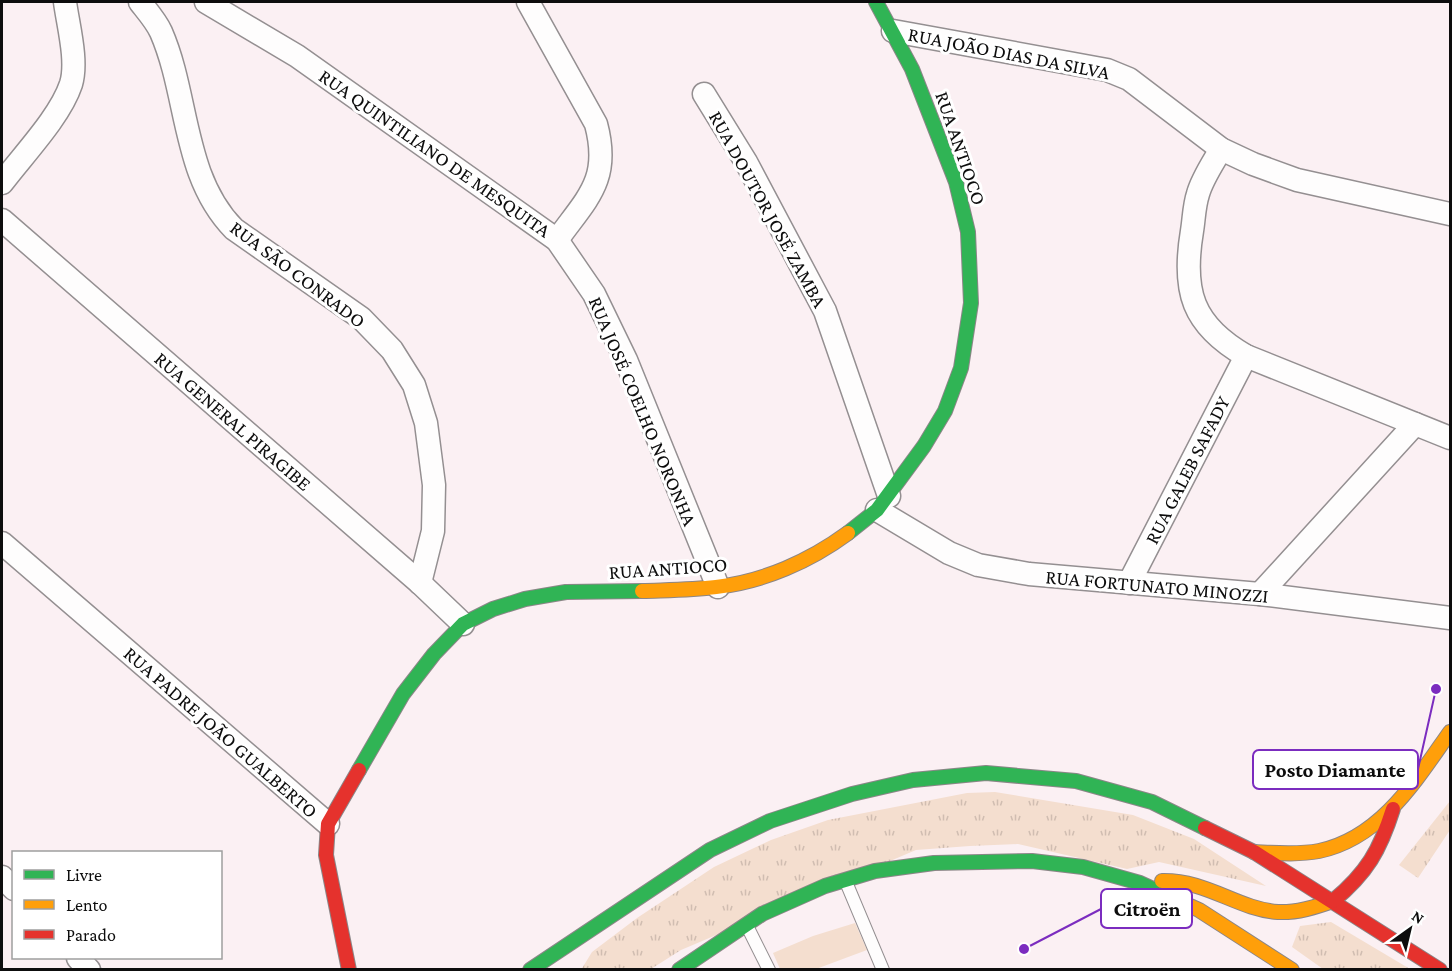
<svg xmlns="http://www.w3.org/2000/svg" width="1452" height="971" font-family="'Crimson Pro',serif">
<style>
.park{fill:url(#park-tufts)}
.garden{fill:#f4decf}
.lines{fill:none;stroke-linecap:round;stroke-linejoin:round}
.lane-casing{stroke:#948f91;stroke-width:14}
.street-casing{stroke:#948f91;stroke-width:25}
.fast-casing{stroke:#8b8687;stroke-width:16}
.slow-casing{stroke:#8b8687;stroke-width:16}
.jam-casing{stroke:#8b8687;stroke-width:16}
.lane{stroke:#fefdfd;stroke-width:12}
.street{stroke:#fefdfd;stroke-width:22}
.fast{stroke:#30b455;stroke-width:14}
.slow{stroke:#ff9f0a;stroke-width:14}
.jam{stroke:#e5322d;stroke-width:14}
.labels{text-anchor:middle;stroke-width:6;stroke-linejoin:round;paint-order:stroke}
.street-label{font-size:20px;fill:#0d0d0d;stroke:#fff}
.leader{fill:none;stroke:#7b2cbf;stroke-width:2}
.callout-dot{fill:#7b2cbf;stroke:#fff;stroke-width:2}
.callout{fill:#fff;stroke:#7b2cbf;stroke-width:2}
.callout-label{font-size:21px;text-anchor:middle;font-weight:bold;fill:#0d0d0d}
</style>
<defs>
<pattern id="park-tufts" width="24" height="20" patternUnits="userSpaceOnUse" patternTransform="scale(1.5)"><rect width="24" height="20" fill="#f4decf"/><path d="M3 7l-1-3M5 7V3M7 7l1-3M15 17l-1-3M17 17v-4M19 17l1-3" fill="none" stroke="#d0bdb1"/></pattern>
</defs>
<rect width="100%" height="100%" fill="#fbf0f3"/>
<g class="park">
<path d="M995,792L1133,815L1194,839L1266,886L1159,862L1127,869L1018,844L970,846L916,850L681,950L651,969L581,970L592,952L637,918L714,867L771,840L828,820L967,793Z"/>
<path d="M1450,801V830L1418,878L1399,865Z"/>
<path d="M1331,922L1410,969H1323L1292,947L1300,926Z"/>
</g>
<path class="garden" d="M855,923L867,950L816,969H780L773,953L813,936Z"/>
<g class="lines">
<g class="lane-casing">
<g id="lane">
<path d="M846,882L883,970"/>
<path d="M747,926L769,970"/>
</g>
</g>
<g class="street-casing">
<g id="street">
<path d="M140,2C147,11 156,21 161,32C189,96 182,176 234,229L361,318L392,350L414,385L426,423L434,485L433,531L420,583"/>
<path d="M206,2L297,56L557,240L594,294L626,360L718,587"/>
<path d="M528,2L596,124C611,180 587,198 557,240"/>
<path d="M893,31L1107,70L1129,79L1221,149L1253,164L1297,180L1450,214"/>
<path d="M704,94L746,162L825,311L889,496"/>
<path d="M1221,149C1213,163 1202,179 1198,194C1194,206 1194,219 1192,231C1182,291 1192,325 1246,356L1450,438"/>
<path d="M2,183C23,155 60,117 71,84C78,61 68,25 65,2"/>
<path d="M2,220L420,583L463,624"/>
<path d="M877,510L949,553L978,565L1029,574L1260,594L1450,618"/>
<path d="M2,543L328,824"/>
<path d="M1129,583L1246,356"/>
<path d="M1260,594L1415,424"/>
<path d="M2,877L14,889"/>
<path d="M78,958L89,970"/>
</g>
</g>
<g class="fast-casing">
<g id="fast">
<path d="M848,533L877,510L924,446L945,411L961,368L971,303L968,232L956,182L912,69L876,2"/>
<path d="M359,770L403,694L434,654L463,624L493,609L525,599L566,592L642,591"/>
<path d="M530,970L710,850L770,821L852,794L913,780L986,773L1076,781L1152,802L1205,828"/>
<path d="M679,970L762,914L825,886L875,871L934,863L1032,861L1083,867L1140,883L1188,905"/>
</g>
</g>
<g class="slow-casing">
<g id="slow">
<path d="M642,591C667,590 692,590 716,587C763,582 810,561 848,533"/>
<path d="M1254,852C1275,853 1298,855 1319,851C1381,838 1416,780 1450,732"/>
<path d="M1162,881C1207,880 1237,909 1278,912C1297,913 1316,907 1333,901"/>
<path d="M1188,905L1199,910L1292,970"/>
</g>
</g>
<g class="jam-casing">
<g id="jam">
<path d="M1205,828L1254,852L1440,970"/>
<path d="M1333,901C1367,873 1380,850 1393,809"/>
<path d="M349,970L326,855L328,824L359,770"/>
</g>
</g>
<use href="#lane" class="lane"/>
<use href="#street" class="street"/>
<use href="#fast" class="fast"/>
<use href="#slow" class="slow"/>
<use href="#jam" class="jam"/>
</g>
<g class="labels">
<g class="street-label">
<text transform="translate(1009 53) rotate(11)" y="7">RUA JOÃO DIAS DA SILVA</text>
<text transform="translate(961 148) rotate(71)" y="7">RUA ANTIOCO</text>
<text transform="translate(435 153) rotate(35)" y="7">RUA QUINTILIANO DE MESQUITA</text>
<text transform="translate(768 209) rotate(61)" y="7">RUA DOUTOR JOSÉ ZAMBA</text>
<text transform="translate(298 274) rotate(37)" y="7">RUA SÃO CONRADO</text>
<text transform="translate(643 411) rotate(67)" y="7">RUA JOSÉ COELHO NORONHA</text>
<text transform="translate(233 421) rotate(41)" y="7">RUA GENERAL PIRAGIBE</text>
<text transform="translate(1187 470) rotate(-63)" y="7">RUA GALEB SAFADY</text>
<text transform="translate(668 568) rotate(-4)" y="7">RUA ANTIOCO</text>
<text transform="translate(1157 586) rotate(5)" y="7">RUA FORTUNATO MINOZZI</text>
<text transform="translate(221 732) rotate(41)" y="7">RUA PADRE JOÃO GUALBERTO</text>
</g>
</g>
<path class="leader" d="M1436 689L1418 769M1024 949L1101 909"/>
<g class="callout-dot">
<circle cx="1436" cy="689" r="6"/>
<circle cx="1024" cy="949" r="6"/>
</g>
<g class="callout">
<rect x="1253" y="750" width="165" height="39" rx="6"/>
<rect x="1101" y="889" width="91" height="39" rx="6"/>
</g>
<g class="callout-label">
<text x="1335" y="777">Posto Diamante</text>
<text x="1147" y="916">Citroën</text>
</g>
<rect width="1452" height="971" fill="none" stroke="#0d0d0d" stroke-width="6"/>
<rect x="12" y="851" width="210" height="108" fill="#ffffff" stroke="#9e9e9e" stroke-width="1.5"/>
<rect x="24" y="870" width="30" height="9" fill="#30b455" stroke="#9e9e9e" stroke-width="1.5"/>
<text x="66" y="881" font-size="18" fill="#0d0d0d">Livre</text>
<rect x="24" y="900" width="30" height="9" fill="#ff9f0a" stroke="#9e9e9e" stroke-width="1.5"/>
<text x="66" y="911" font-size="18" fill="#0d0d0d">Lento</text>
<rect x="24" y="930" width="30" height="9" fill="#e5322d" stroke="#9e9e9e" stroke-width="1.5"/>
<text x="66" y="941" font-size="18" fill="#0d0d0d">Parado</text>
<g transform="translate(1410 929) rotate(34)" stroke="#ffffff" stroke-width="4.5" paint-order="stroke">
<path d="M0-4.5L10 22L0 15L-10 22Z" fill="#0d0d0d"/>
<text y="-9" font-size="16" font-weight="bold" text-anchor="middle" fill="#0d0d0d">N</text>
</g>
</svg>
